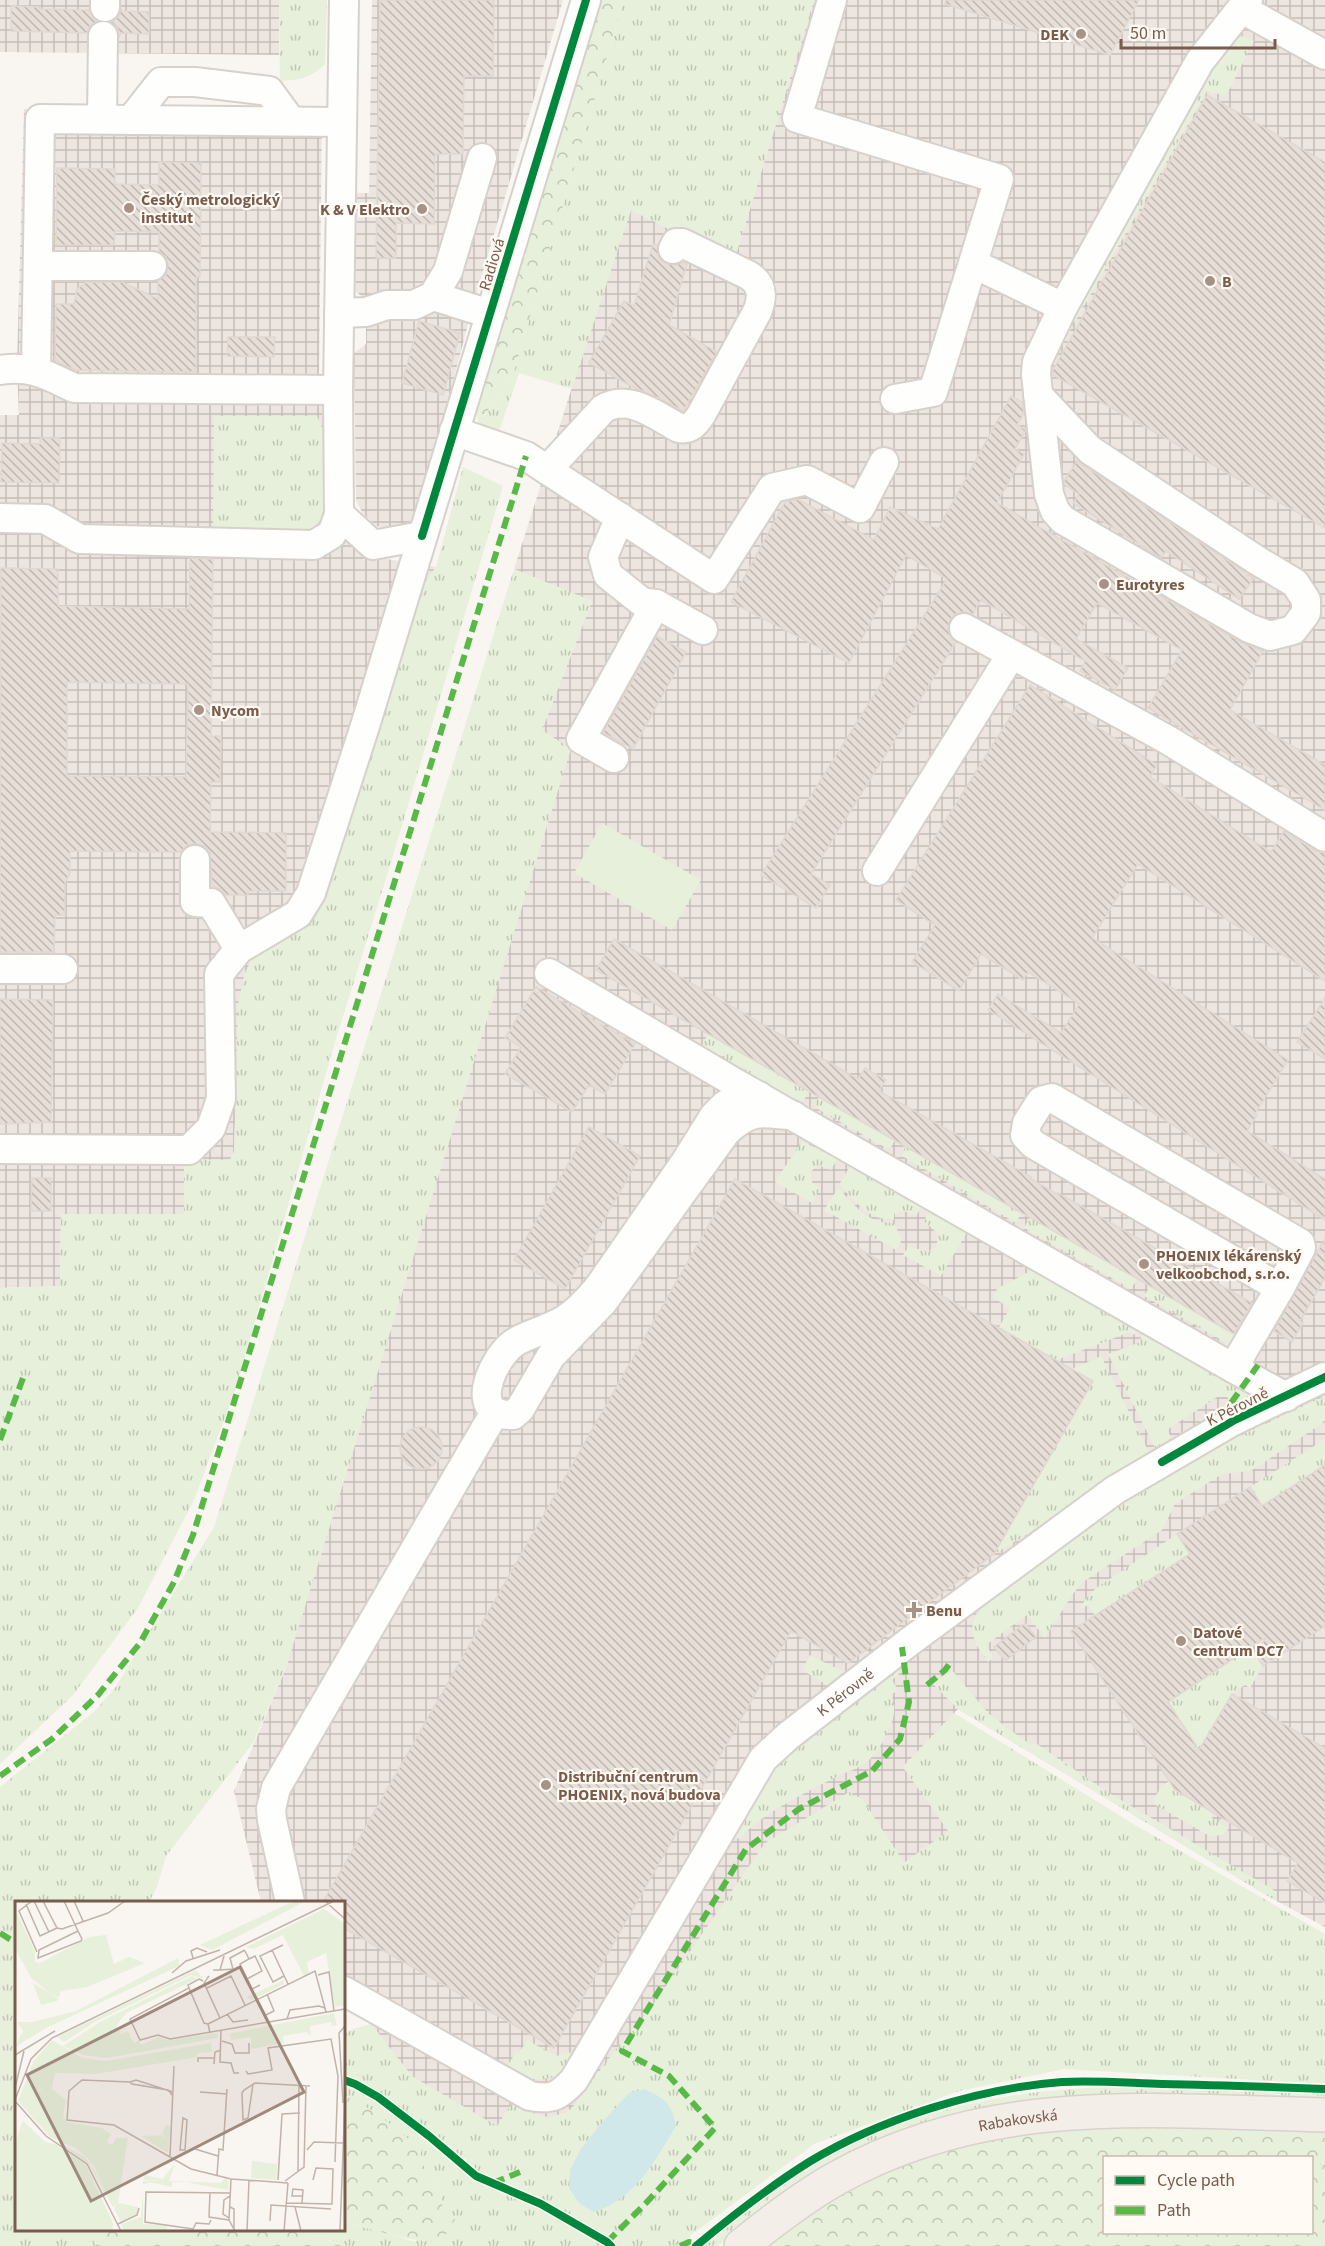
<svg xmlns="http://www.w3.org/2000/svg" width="1325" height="2246" font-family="'Source Sans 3',sans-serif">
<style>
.industrial{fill:url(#industrial-grid)}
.grass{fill:url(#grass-tufts)}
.forest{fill:url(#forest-crowns);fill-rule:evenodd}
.pitch{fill:#e7f0db}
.water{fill:#d0e8ea}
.building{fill:url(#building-back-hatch);stroke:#e2d8d2;stroke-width:1.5;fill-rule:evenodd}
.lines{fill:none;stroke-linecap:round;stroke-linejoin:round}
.minor-casing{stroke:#d7d1cb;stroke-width:32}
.major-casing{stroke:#dad1cc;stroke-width:36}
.minor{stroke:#fefefd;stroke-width:28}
.major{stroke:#f3eee8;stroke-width:33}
.quiet{stroke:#58b947;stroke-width:6;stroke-dasharray:12 6;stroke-linecap:butt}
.cycleway-casing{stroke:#fffaf3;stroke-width:11}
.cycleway{stroke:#00873e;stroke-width:8}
.poi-dot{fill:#a69286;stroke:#fffaf3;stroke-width:2}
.labels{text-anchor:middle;stroke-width:4.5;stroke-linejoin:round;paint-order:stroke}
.poi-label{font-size:16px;font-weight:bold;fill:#7a5c4d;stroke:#fffaf3;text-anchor:start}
.street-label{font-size:16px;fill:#7a5c4d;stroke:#fffaf3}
.inset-road{fill:none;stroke:#c2b3aa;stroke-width:1.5}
.view{fill:#9f8a7d;fill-opacity:0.15;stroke:#9f8a7d;stroke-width:3}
.inset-edge{fill:none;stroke:#7a5c4d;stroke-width:3}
</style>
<defs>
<pattern id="industrial-grid" width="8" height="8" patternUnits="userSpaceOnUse" patternTransform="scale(1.5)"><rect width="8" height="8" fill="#ede5e0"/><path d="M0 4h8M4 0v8" fill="none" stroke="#c5bdb8"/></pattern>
<pattern id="grass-tufts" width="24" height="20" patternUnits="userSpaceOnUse" patternTransform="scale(1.5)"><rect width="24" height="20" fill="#e7f0db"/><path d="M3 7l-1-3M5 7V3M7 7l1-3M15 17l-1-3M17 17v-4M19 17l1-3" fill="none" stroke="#c0c6b4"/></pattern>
<pattern id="forest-crowns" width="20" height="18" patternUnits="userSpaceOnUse" patternTransform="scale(1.5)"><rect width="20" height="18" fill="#e7f0db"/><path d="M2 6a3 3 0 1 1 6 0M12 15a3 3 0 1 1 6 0" fill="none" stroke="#c0c6b4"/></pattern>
<pattern id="building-back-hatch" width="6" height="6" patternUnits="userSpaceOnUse" patternTransform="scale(1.5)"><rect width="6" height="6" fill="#e6ded7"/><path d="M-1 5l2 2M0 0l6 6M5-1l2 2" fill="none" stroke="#bfb7b1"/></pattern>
</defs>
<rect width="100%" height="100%" fill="#f9f5f0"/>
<g class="industrial">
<path d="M0,0H279V55L0,52Z"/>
<path d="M372,0H563L472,309L423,496L418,513L407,525L392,529L376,526L363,514L356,500L354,353L366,344V300L355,291L357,193H369Z"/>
<path d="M814,0H1325V1927L1273,1899L958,1709L903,1767L949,1831L904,1863L862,1799L643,2019L615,2050L635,2197L440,2113L371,2024L344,2009V1902H261L234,1791L286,1668L542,730L592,601L514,569L604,287L631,210L734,261Z"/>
<path d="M24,109L322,111L319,381L342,533L355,548L368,556L436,567L414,598L236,1099L234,1152L230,1160L184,1214H61L60,1286L0,1288V415H19L17,367Z"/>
</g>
<g class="grass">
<path d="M279,0H327L325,64C310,78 300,80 280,81Z"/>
<path d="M624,0H814L734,261L631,210L572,389L519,373L497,437L484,430L479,424L514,371Z"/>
<path d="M1242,36L1254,41L1226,96L1207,91L1059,350L1047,364L1219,51Z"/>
<path d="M214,416H317L328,441L325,513L317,525L305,534L213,536Z"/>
<path d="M463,467L503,486L389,869L335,1042L235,1391L194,1500L138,1608L73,1695L0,1764V1288L60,1286L61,1214H184V1159L230,1160L234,1152L238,1005L244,975L256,950L284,933L414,598L436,567Z"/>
<path d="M514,569L592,601L542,730L571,749L286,1668L253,1743L166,1856L157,1887L149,1902H16V2230H89L96,2246H0V1787L95,1711L115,1688L214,1527Z"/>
<path d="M708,1034L792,1082L815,1081L799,1109L704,1052L703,1043Z"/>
<path d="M819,1097L895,1140L891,1147L886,1148L816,1108L815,1104Z"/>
<path d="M802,1141L837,1159L831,1170L820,1166L815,1167L811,1172L812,1182L820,1189L812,1203L775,1182Z"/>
<path d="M905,1146L1024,1209L1016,1223L902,1156Z"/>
<path d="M850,1166L922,1206L916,1216C908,1212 902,1209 894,1214V1220C868,1220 856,1202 839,1185Z"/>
<path d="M838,1188C855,1205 867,1224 894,1223L902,1240L896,1250L824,1210Z"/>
<path d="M930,1210L961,1228L966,1234L941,1276L903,1255L909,1246L927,1252L937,1246V1233L924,1221Z"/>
<path d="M1032,1214L1137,1279L1131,1289L1024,1228Z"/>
<path d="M1032,1270L1037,1271L1138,1328L1134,1335L1130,1332L1057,1360L999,1327L1010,1308L992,1297L998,1288Z"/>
<path d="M1150,1286L1236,1335L1230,1345L1144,1296Z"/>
<path d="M1144,1332L1246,1390L1247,1398L1237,1404L1234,1399L1230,1401L1227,1397H1217L1167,1430L1172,1438L1155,1448L1108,1354L1138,1343Z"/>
<path d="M1101,1356L1149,1452L1099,1482L1031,1532L994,1554L1093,1381L1072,1369Z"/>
<path d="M1325,1396V1420L1320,1425L1251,1471L1222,1474L1175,1504L1162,1530L1083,1582L1072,1595L1045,1638L1027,1615L986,1645L994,1657L988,1662C974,1644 965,1627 981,1607L1084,1528L1124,1502L1208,1451Z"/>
<path d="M1325,1439V1465L1262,1506L1250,1487Z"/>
<path d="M1177,1534L1190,1554L1095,1616L1088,1605L1078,1611L1085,1600L1096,1588Z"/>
<path d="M1251,1647L1263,1666L1250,1688L1245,1685L1232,1694L1199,1750L1168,1702Z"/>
<path d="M810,1655L844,1672L827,1685L802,1670Z"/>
<path d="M899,1665V1674L892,1680L898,1690L891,1695C902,1713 883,1747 869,1760C861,1768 846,1772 836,1777C802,1795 767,1810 739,1839L733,1836L767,1775L804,1743L845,1698Z"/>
<path d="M951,1669L989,1714L1031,1745L1034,1742L1109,1793L1277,1892L1273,1899L958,1709L933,1684Z"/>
<path d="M954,1713L1135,1825L1325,1934V2084L1064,2069L959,2091L814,2144L691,2235L686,2246H346L314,2236L303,2230H344V2223L387,2233L415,2242L445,2212L442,2207V2199L434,2175L422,2166L352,2099L344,2095V2034L353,2029L371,2024L412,2076L497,2126L512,2103L529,2112L548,2117L565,2113L572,2108L615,2050L643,2019L765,1843L849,1792L862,1799L904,1863L948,1831L903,1767Z"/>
<path d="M1169,1781L1175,1790L1212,1812V1818L1229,1828L1225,1834L1211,1837L1154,1804L1153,1800L1162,1786Z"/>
<path d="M527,2040L556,2056L580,2050C556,2085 542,2085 505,2070L516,2052L519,2053Z"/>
<path d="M1109,2087L1325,2092V2102L1063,2098L1031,2101L977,2111L766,2208L718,2246H703C722,2231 740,2214 760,2200C867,2122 978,2091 1109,2087Z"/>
<path d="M123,2230H185L182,2237L150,2242Z"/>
</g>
<g class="forest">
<path d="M597,0H624L514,371L479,424L475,411Z"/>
<path d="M344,2095L375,2112L422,2150L418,2161L434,2175L442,2199V2207L455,2219C451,2227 447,2236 438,2241C425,2246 363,2226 344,2223Z"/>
<path d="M1076,2125L1325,2129V2246H765L833,2198L909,2162L988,2137ZM1104,2158H1312V2232H1104Z"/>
<path d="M89,2230H123L150,2242L182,2237L185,2230H303L314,2236L346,2246H96Z"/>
</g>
<path class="pitch" d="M602,823L701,880L672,930L574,873Z"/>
<path class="water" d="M644,2089C665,2098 672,2104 676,2126C654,2162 636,2198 594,2212L580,2204L569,2188L570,2170L581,2149L600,2125L629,2093Z"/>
<g class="building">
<path d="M380,0H494L493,76H464L463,154H435L434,224L396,223V258H376Z"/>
<path d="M946,0H1139L1110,55L945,4Z"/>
<path d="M11,6L40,7V9L89,10L97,21L89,27L87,33L11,31Z"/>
<path d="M121,8L122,11L149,12V34L121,33L119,37L118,28L111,22L119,16Z"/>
<path d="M1207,95L1325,162V528L1053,375V370Z"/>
<path d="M159,162L201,163L200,277H196V372L75,370L55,361L56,304H74L77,289L87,282H122L158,299V281L166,275L168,265L166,257L159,251V232L115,231L114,245H56L57,168L115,169V184L159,185Z"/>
<path d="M653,244L657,245L659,258L665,263L675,265L683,262L687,264L669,325L717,352L683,411L659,398L635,388L589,363L624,301L634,306Z"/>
<path d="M419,321L460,333L443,395L402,383Z"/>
<path d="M228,337H275L274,357L227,356Z"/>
<path d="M1011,396L1022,402L1024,413L1017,425L1026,430L1015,449L1024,454L997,503L1241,642L1263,651L1230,710L1325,765V810L1148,708L1182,650L1097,603L1076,639L1128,668L1115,690L1080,671L1085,661L981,600L973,614L963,612L956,614L950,620L948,629L950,636L956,642L811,874L830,885L816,908L761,875L947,579L906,555L849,663L731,602L785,502L797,499L874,540L890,507L938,529Z"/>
<path d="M40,438H60L59,483L1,482L2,443L40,444Z"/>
<path d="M1077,461L1254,578L1239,599L1166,551L1161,558L1073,503L1079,494L1065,485L1064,481Z"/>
<path d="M190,558L213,559L211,736H221L220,782H211L210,832L286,833V891H248V895H226L220,889L212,886L210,852L204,846L196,844L187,845L181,852L70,851V873L65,884V915H55L54,952H0L1,568L58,569V606L189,609ZM67,682L188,684L186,777L67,776Z"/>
<path d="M657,636L686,652L633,749L603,733Z"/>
<path d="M1030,685L1157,765L1150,777L1271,852L1284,831L1316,851L1325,853V981L1138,864L1092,938L1288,1060L1255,1114L1257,1115L1247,1131L1325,1179V1220L988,1010L998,994L1061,1033L1079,1004L1059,991L1028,972L1023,980L981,954L959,991L912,962L935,925L896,900Z"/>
<path d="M614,939L858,1079L865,1068L886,1080L879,1091L1031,1177V1179L1057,1194L1058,1193L1252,1303L1234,1334L596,970Z"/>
<path d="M536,987L635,1044L605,1094L589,1085L572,1112L505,1074L521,1047L505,1038Z"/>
<path d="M1325,998V1059L1297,1042Z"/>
<path d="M0,999L53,1000L51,1122L0,1124Z"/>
<path d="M589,1127L640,1156L565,1289L514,1260Z"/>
<path d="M32,1178H51V1211H31Z"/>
<path d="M735,1179L1093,1381L994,1554L848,1663L791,1631L554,2048L344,1928V1902H323Z"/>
<path d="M1325,1238V1278L1300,1321L1303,1323L1292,1342L1274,1331Z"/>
<circle cx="421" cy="1448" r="21"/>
<path d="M1325,1465V1626L1263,1666L1256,1655L1266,1637L1168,1702L1199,1750L1232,1694L1325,1748V1903L1287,1881L1298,1863L1175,1790L1071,1631L1190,1554L1177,1534L1250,1487L1262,1506Z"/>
<path d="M1025,1623L1036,1637L1005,1661L994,1647Z"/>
</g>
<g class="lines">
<g class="minor-casing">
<g id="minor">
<path d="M344,0L338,390L339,514L373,545L422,536"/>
<path d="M832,0L797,118L999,179L933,392L895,399"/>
<path d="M105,7V0"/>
<path d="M1242,9L1325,55"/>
<path d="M102,119L103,36"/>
<path d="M131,120L161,82H195L269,91L291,121"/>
<path d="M974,264L1063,307"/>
<path d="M38,266H152"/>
<path d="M433,296L490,314"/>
<path d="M339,313L366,312L387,305H414L433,296L448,271L482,158"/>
<path d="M0,370C31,365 47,375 74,388L338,390"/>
<path d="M36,370L40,119L342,122"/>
<path d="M1038,395L1090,450L1258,561L1295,583L1306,600V613L1293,630L1270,636L1249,628L1063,520L1055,511L1049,494L1036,374L1037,362L1063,307L1200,61L1248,0"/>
<path d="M454,431L526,456L714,579L772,488L807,480L860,508L884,462"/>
<path d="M547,470L603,409C629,393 656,416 679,428C690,430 695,424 701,415L757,312C763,297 763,284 748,275L682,243H676L673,249"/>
<path d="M620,517L603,557L608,575L642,602L656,604L703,630"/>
<path d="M0,518L45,519L80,539L314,545L332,534L339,514"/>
<path d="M964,628L1168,740L1325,837"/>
<path d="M614,758L581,739L656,604"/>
<path d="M195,860V902L211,903L239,949"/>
<path d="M877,871L1011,655"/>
<path d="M0,969H63"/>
<path d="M549,973L737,1084L1233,1368L1286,1397"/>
<path d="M759,1096L739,1097L725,1105L714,1116L686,1161L598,1288C588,1300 577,1312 564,1320C549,1329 532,1333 517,1341C500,1351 480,1386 489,1405C494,1415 504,1415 513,1415L520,1409L551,1356L603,1302L726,1132C751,1108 762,1112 794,1116"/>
<path d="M1052,1098L1300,1243L1301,1248L1280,1288L1033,1144L1025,1135L1027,1123L1041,1101Z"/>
<path d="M0,1149L189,1150L211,1128L221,1099L219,974L239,949L298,914L311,893L365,726L586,0"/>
<path d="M1233,1368L1280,1288"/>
<path d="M290,1902L272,1820L271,1809L276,1788L495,1412"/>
<path id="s1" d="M344,1991L530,2096C553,2100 559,2096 574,2080L763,1759L788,1736L909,1642L1115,1490L1233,1421L1325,1377"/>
</g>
</g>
<g class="major-casing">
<g id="major">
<path id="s2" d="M741,2246C771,2222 803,2197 837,2178C991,2092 1156,2111 1325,2115"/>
</g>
</g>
<use href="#minor" class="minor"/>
<use href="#major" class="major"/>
<g class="quiet">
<path d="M1231,1403L1258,1365"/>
<path d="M0,1440L23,1378"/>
<path d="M927,1685L945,1670L950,1663"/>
<path d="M0,1776L52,1739L98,1695L140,1643L174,1582L193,1535L526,456"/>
<path d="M0,1933L16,1943"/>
<path d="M493,2183L520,2172"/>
<path d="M607,2242L646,2203L715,2128L669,2076L622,2051L746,1849L799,1809L872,1771L900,1739L909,1702L902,1647"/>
<path d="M680,2246L689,2242L699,2244"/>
</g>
<g class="cycleway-casing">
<g id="cycleway">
<path d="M422,536L586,0"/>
<path d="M1162,1462L1233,1421L1325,1377"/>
<path d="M344,2080L355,2084L378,2097L429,2136L476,2176L541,2204L607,2242L611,2246"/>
<path d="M696,2246C732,2216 769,2187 809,2162C880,2119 979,2088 1062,2082C1095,2080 1129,2083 1162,2084C1216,2085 1271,2087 1325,2089"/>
</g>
</g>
<use href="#cycleway" class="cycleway"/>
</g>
<g class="poi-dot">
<circle cx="1081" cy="34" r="6"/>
<circle cx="129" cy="208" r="6"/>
<circle cx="422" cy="209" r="6"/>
<circle cx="1210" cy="281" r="6"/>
<circle cx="1104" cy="584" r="6"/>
<circle cx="199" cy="710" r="6"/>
<circle cx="1144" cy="1264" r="6"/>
<path d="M911 1601h6v6h6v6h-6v6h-6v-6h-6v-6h6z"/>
<circle cx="1181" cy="1641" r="6"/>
<circle cx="546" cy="1785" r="6"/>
</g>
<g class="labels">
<g class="poi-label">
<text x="1069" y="40" text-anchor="end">DEK</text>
<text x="141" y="205">Český metrologický<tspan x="141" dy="18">institut</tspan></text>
<text x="410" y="215" text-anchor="end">K &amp; V Elektro</text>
<text x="1222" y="287">B</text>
<text x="1116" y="590">Eurotyres</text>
<text x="211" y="716">Nycom</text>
<text x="1156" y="1261">PHOENIX lékárenský<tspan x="1156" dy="18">velkoobchod, s.r.o.</tspan></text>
<text x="926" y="1616">Benu</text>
<text x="1193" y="1638">Datové<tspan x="1193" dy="18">centrum DC7</tspan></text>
<text x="558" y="1782">Distribuční centrum<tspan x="558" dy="18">PHOENIX, nová budova</tspan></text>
</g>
<g class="street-label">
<text transform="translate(491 264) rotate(-73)" y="6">Radiová</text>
<text transform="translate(1237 1406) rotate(-27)" y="6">K Pérovně</text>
<text dy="6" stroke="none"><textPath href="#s1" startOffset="742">K Pérovně</textPath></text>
<text dy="6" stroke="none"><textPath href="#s2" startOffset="309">Rabakovská</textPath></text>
</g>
</g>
<g transform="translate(15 1901)">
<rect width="330" height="330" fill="#f9f5f0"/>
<path d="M279,0H291L197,49L185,44ZM0,8L20,50V61L25,62L74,36L91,34L99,63L114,56L130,62L72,86L46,90L44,96L35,92L16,77L0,47ZM309,8L330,23V104L320,106L311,52L292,61L294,73L289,75L268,34L238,48L231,46ZM163,57L164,65L31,127L0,146L8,130L2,121H18L61,110ZM181,69L189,78L176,74L80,121L49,141L42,136ZM177,75L182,78L111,112L101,125L106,133L113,130L119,142L124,139L126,144L144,136L153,139L203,132V137L92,157L68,154L48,145L85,121ZM269,79V83L237,99L231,96ZM18,82L43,97L42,100L26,104ZM319,112L322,124L317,125L316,121L295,125L296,135L291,131L268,135L269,142L236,148V136L216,139L215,133L208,134ZM37,139L67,157L91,160L196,142L197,151L182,152V156L81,173L40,172L37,188L51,199L48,215L52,221L87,227L96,233L92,241L97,244L101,237H113L103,302L123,306L122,313L106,321L99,307L102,303L98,306L74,263L41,240L70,256L78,267L91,292L80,267L73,258L61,247L35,236L3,200L18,161ZM20,184L22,191L27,186L40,210L37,216L29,201L24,214L11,199ZM151,223L155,226L153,252L126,235L147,234L153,239L147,232ZM265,239L261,279L236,277L237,260L262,263ZM160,262L154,280L206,282L210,277L214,280L213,289L171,281H157V286L135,281L128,284V280H147L128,279L130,274L148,278ZM128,290V323L152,324V330H110L106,323L126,316Z" fill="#e7f0db" fill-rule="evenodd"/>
<path d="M18,182L22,191L29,186L42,196V210L37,216L29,201L24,214L11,199ZM8,220L30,241L40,243L70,263L98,322L97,330H0V242Z" fill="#e7f0db"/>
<path class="inset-road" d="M17,0L4,10L22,51M19,0L34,31M28,0L42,27L47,28L93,12L110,0M49,0L63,30L67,38L66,40L23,57L24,49L63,30M59,0L68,20M311,1L330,18M11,3L25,35L42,27M268,44L245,55L258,81L269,75M257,49L273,83M230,50L234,58L225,63L237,88L245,84M178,57L176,50L182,47L192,51M198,69H205L209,55M205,69L218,68L215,57L230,49M157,72L171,60L205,49M303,74L314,71L319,110M194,75L189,82L205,117M232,78L247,70L240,55L234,58M188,80L184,78L173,84L174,87L115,118L125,139L143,134L155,138L330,108M174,87L189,122L193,123M192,87L216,75L230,104M212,113L218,121L233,119M251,114L259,110L252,93M272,118L275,109L304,105L310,107M206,130L205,161L216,162L219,172H224M195,132L193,123L300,70L311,111M207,140L217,143L220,152H234V142M0,154L40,130M183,161V157H200M199,163L200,151L206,149M231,170L233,173L257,169L253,147L316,138L323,175L320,261M115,181L67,179L54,190L52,219L99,224L176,268L216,278L273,282M238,183L233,217L228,219L227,192L229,189L240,182L295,185M0,187L9,150M185,191L212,193M158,195L153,189L117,183L115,181L121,179L158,191M0,199L16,158L37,137L319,0M0,200L31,235L72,263L106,330M328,202L324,132L330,125M168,217L172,219L170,249H165ZM180,248L203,255M292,249L299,241L328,242M155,255L159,165M283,270L284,184M202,274L204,248L208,249L212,188M216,278L214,319L220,330M263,279L267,213L285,212M270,280L289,266L291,184M195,291L194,316L214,319M272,302L317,303L318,268L301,267L298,279M287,302L288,289L278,288L277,295H287M215,306L219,308V329M280,306L286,330M214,317L208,313L209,299L215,295M196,319L194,323L181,322L178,328L130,321L131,291L215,292M255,320L256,304L316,308M103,323L122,314L124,307M232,330L234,279M269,330L273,282M325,330L330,199"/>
<path class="view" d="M225,66L289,191L76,300L12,174Z"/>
<rect width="330" height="330" class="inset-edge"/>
</g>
<rect x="1103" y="2156" width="210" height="78" fill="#fffaf3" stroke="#cabbb1" stroke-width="1.5"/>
<rect x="1115" y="2176" width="30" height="9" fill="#00873e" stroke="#cabbb1" stroke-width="1.5"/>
<text x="1157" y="2186" font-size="18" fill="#7a5c4d">Cycle path</text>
<rect x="1115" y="2206" width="30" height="9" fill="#58b947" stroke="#cabbb1" stroke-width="1.5"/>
<text x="1157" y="2216" font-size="18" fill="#7a5c4d">Path</text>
<path d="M1121 39v9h154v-9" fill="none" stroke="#7a5c4d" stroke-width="3"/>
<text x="1130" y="39" font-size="18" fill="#7a5c4d" stroke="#fffaf3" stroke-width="4.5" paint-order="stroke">50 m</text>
</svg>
